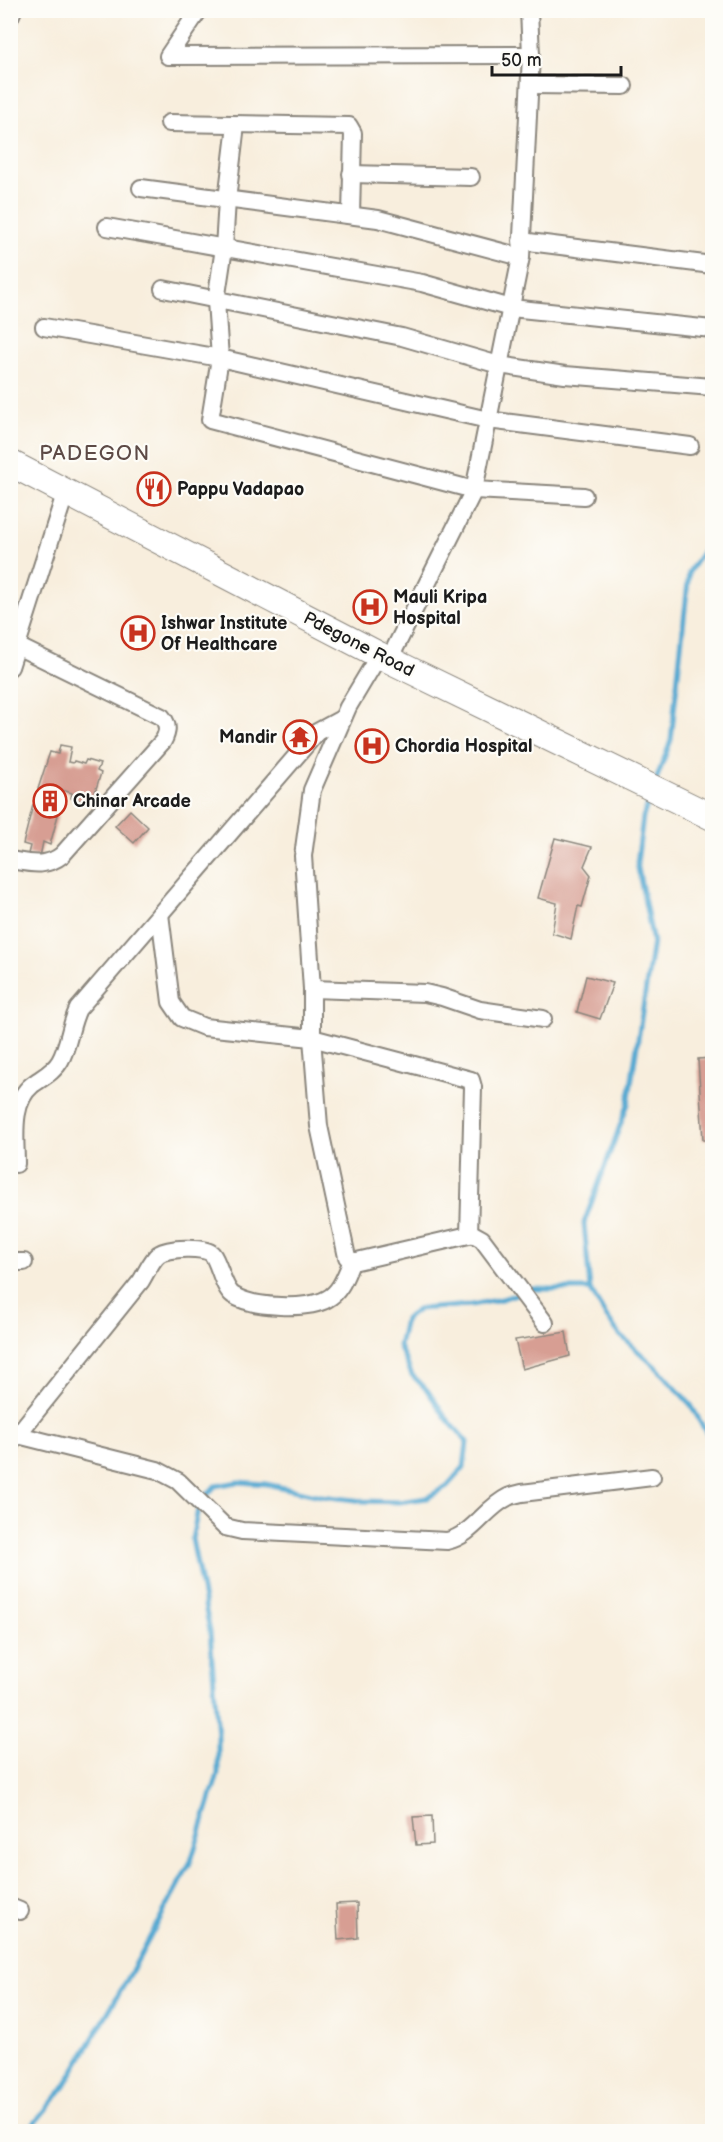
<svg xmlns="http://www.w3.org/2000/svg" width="723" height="2142" font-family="'Balsamiq Sans',sans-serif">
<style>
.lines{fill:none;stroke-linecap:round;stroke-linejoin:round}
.stream{stroke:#55a9d1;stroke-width:5}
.building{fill:#d79e93}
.minor-casing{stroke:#8a857c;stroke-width:20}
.highway-casing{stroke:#8a857c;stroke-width:28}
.minor{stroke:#fff;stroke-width:16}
.highway{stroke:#fff;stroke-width:26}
.labels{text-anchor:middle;stroke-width:4.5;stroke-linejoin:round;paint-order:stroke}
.poi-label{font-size:18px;font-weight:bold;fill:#1c1c1c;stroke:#fdfcf7;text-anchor:start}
.street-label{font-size:18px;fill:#1c1c1c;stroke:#fdfcf7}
.quarter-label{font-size:21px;letter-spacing:1.5px;fill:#5d4a46;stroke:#fdfcf7}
</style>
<rect width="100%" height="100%" fill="#fdfcf7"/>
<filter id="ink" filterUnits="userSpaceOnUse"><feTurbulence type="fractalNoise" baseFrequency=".0167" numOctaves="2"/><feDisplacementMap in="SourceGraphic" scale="12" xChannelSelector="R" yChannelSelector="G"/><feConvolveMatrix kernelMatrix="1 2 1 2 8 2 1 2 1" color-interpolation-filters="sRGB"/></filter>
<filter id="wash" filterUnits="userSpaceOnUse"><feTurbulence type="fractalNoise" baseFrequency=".008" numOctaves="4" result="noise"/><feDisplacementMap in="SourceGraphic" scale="24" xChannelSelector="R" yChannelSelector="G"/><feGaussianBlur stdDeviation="1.35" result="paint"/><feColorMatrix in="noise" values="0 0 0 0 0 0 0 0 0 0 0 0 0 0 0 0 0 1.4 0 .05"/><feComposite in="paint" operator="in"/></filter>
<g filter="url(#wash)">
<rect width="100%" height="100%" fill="#f8eedd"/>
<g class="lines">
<g class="stream">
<path d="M655,783L671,740L689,572L712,537"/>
<path d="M651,794L643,817L637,863L653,942L628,1104L584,1223L590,1289L607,1318L621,1336L658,1369L691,1405L712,1443"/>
<path d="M27,2132L63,2089L127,1980L191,1861L218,1774V1736L210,1631L192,1539L199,1504L215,1486L238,1482L266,1484L321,1496L363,1501L399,1502L427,1498L447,1486L464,1467L467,1442L447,1419L427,1390L412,1375L399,1346L405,1319L419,1309L471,1305L502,1299L531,1289H590"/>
</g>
</g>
<g id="blocks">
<g class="building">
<path d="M60,745L71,747L68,762L73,763L74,761L84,764L86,760L100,764L97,771L101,773L94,795H91L89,803L71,798L72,793L59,789L52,814L58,815L50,845L43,842L40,857L28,854L30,846L23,844L33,805L43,808L47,791L38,789L50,752L58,754Z"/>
<path d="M130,810L148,827L134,843L115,826Z"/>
<path d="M555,838L592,847L584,866L591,875L582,907L578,906L571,939L552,933L557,903L538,898Z"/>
<path d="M586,976L613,983L600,1019L577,1012Z"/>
<path d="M712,1058V1140H703L698,1059Z"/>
<path d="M566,1332L570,1356L522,1369L515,1340Z"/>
<path d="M432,1816L433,1844L416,1845L413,1817Z"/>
<path d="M357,1903L358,1938L338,1940L336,1904Z"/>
</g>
</g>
</g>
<g filter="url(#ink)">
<use href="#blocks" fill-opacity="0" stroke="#8a857c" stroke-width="1.5"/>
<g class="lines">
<g class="minor-casing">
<g id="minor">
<path d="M199,10L168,56L531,55"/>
<path d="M10,17L13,10"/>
<path d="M530,85L624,86"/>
<path d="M169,123L349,126L353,133L351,215"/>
<path d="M236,125L227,200L224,248L216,301L220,358L210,420L474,490L584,496"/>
<path d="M351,174L471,177"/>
<path d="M141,188L378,219L521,257"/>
<path d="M107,227L422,283L511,308L712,329"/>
<path d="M521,241L712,265"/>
<path d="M163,289L402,337L499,365L565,375L712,387"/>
<path d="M44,327L220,358L488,420L690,446"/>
<path d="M379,655L348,707L312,790L303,856L312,989V1038L319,1126L347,1257L352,1261H357L473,1234L482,1239L545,1323"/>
<path d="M389,660L474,490L521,257L531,55L529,10"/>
<path d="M10,667L66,491"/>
<path d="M10,860C29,863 46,868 62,855L163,741C168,732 169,725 162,717L17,646"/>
<path d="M160,914L171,1002L182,1018L204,1027L312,1038L471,1080L473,1087L469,1235"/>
<path d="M312,989L425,993L442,997L480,1010L543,1019"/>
<path d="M16,1164C16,1139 10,1103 32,1085C41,1078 54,1072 60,1061C69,1045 70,1025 78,1009L317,732L343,718"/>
<path d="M10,1262H24"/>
<path d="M18,1435L157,1470L178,1481L225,1527L242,1531L447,1541C473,1535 485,1508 508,1497C512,1495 518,1494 522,1493L652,1477"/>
<path d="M10,1444L141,1281C146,1273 152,1259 159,1254C168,1248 204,1246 212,1254C219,1262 223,1288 233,1295C252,1308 308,1310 327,1299C341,1292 346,1274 352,1261"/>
<path d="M10,1907L20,1911"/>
</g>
</g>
<g class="highway-casing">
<path id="highway" d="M10,463L379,655L712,817"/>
</g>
<use href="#minor" class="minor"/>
<use href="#highway" class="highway"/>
</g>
</g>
<defs>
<g id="restaurant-ring" transform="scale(1.725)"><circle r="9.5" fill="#fdfcf7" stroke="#c8321e" stroke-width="1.5"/><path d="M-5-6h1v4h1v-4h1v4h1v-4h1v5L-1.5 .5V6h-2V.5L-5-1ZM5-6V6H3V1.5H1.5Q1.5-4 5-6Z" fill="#c8321e"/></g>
<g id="hospital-ring" transform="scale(1.725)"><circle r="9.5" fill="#fdfcf7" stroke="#c8321e" stroke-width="1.5"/><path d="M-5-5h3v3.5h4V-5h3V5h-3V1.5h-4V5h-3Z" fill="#c8321e"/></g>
<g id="temple-ring" transform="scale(1.725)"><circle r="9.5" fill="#fdfcf7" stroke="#c8321e" stroke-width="1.5"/><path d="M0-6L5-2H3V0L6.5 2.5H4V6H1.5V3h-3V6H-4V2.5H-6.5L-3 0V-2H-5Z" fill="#c8321e"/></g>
<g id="building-ring" transform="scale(1.725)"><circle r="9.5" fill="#fdfcf7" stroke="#c8321e" stroke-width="1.5"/><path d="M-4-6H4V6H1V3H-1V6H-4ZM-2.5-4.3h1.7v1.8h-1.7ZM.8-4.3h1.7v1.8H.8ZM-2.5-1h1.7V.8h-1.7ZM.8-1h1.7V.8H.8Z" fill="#c8321e"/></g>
</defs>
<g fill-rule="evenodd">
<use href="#restaurant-ring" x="154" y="489"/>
<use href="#hospital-ring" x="370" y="607"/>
<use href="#hospital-ring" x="138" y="633"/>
<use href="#temple-ring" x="300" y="737"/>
<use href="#hospital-ring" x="372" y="746"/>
<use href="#building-ring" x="50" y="801"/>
</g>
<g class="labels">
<g class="poi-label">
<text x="177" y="495">Pappu Vadapao</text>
<text x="393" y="603">Mauli Kripa<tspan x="393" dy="21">Hospital</tspan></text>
<text x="161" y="629">Ishwar Institute<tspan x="161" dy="21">Of Healthcare</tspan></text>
<text x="277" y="743" text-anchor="end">Mandir</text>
<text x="395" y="752">Chordia Hospital</text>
<text x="73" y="807">Chinar Arcade</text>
</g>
<g class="street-label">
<text transform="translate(359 644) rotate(27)" y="6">Pdegone Road</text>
</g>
<g class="quarter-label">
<text x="95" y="460">PADEGON</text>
</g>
</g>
<rect width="723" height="2142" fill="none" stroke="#fdfcf7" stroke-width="36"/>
<path d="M492 66v9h129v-9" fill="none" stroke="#1c1c1c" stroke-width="3"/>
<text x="501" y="66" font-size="18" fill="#1c1c1c" stroke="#fdfcf7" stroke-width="4.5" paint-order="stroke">50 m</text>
</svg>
